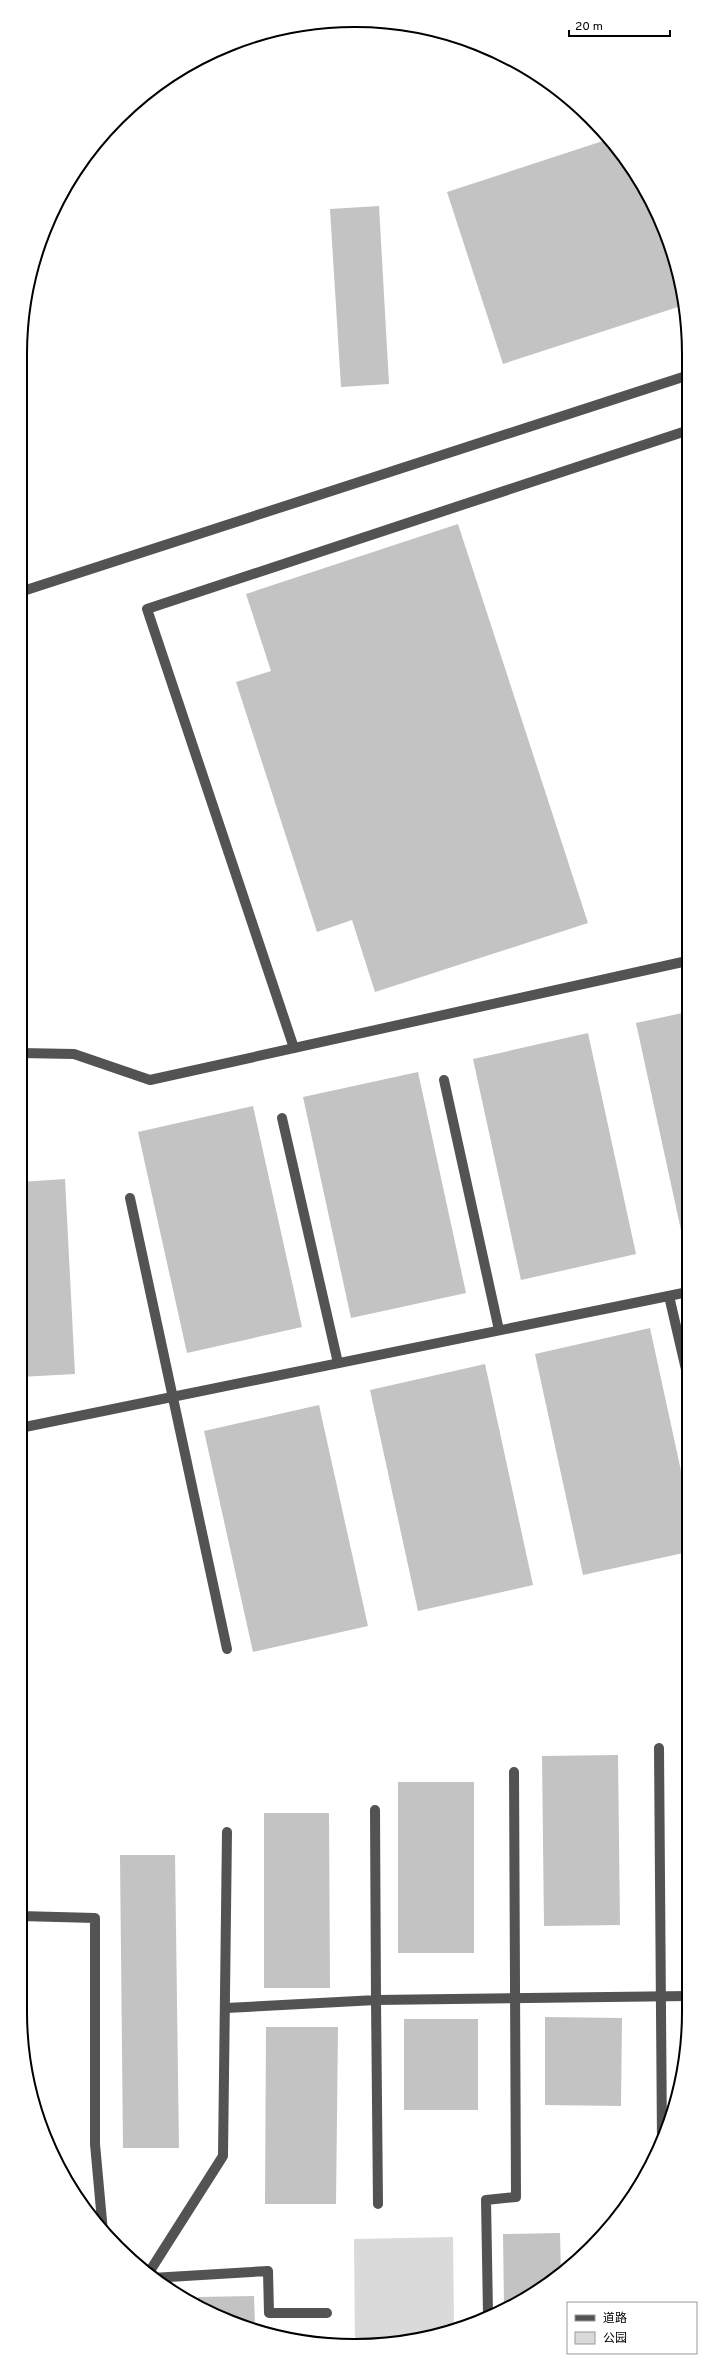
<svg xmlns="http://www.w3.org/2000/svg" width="709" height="2366" font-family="Overpass,'Noto Sans SC',sans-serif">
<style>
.green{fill:#dadada}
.building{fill:#c3c3c3}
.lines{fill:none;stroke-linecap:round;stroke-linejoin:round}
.minor{stroke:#535353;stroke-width:10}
.rim{fill:none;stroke:#000;stroke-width:2}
</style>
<rect width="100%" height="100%" fill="#fff"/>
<path class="green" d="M453,2237L454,2328C425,2342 387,2346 355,2345L354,2239Z"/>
<g class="building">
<path d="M609,139L663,226L684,305L503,364L447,192Z"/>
<path d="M379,206L389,384L341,387L330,209Z"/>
<path d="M458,524L588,923L375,992L352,920L317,932L236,682L271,671L246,594Z"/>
<path d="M687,1012L688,1244H684L636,1023Z"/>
<path d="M588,1033L636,1254L521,1280L473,1059Z"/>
<path d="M418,1072L466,1293L351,1318L303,1097Z"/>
<path d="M253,1106L302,1327L187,1353L138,1132Z"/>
<path d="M65,1179L75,1374L20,1377V1182Z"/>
<path d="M650,1328L688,1503V1552L583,1575L535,1354Z"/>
<path d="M485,1364L533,1585L418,1611L370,1390Z"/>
<path d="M319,1405L368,1626L253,1652L204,1431Z"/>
<path d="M684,1717H689V1897H682Z"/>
<path d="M618,1755L620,1925L544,1926L542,1756Z"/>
<rect x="398" y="1782" width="76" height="171"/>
<path d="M264,1813H329L330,1988H264Z"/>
<path d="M120,1855H175L179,2148H123Z"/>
<path d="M545,2017L622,2018L621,2106L545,2105Z"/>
<rect x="404" y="2019" width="74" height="91"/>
<path d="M685,2020H688L686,2041H685Z"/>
<path d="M266,2027H338L336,2204H265Z"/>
<path d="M560,2233L561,2273L541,2289L504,2306L503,2234Z"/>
<path d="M254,2296L255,2326L206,2311L198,2306V2297Z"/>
</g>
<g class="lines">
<g class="minor">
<path d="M20,592L686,376"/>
<path d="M294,1048L147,609L686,431"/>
<path d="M20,1053L74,1054L150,1080L687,961"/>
<path d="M444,1080L499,1330"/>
<path d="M282,1118L338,1363"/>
<path d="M130,1198L227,1649"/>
<path d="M669,1296L688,1378"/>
<path d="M20,1428L688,1292"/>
<path d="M659,1748L662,2142"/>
<path d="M20,1916L95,1918V2144L103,2232"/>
<path d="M226,2008L376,2000L375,1810"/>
<path d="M378,2204L376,2000L689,1996"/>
<path d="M148,2274L223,2156L227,1832"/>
<path d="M152,2278L268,2271L269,2313H327"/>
<path d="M488,2313L486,2200L516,2197L514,1772"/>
</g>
</g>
<path d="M0 0H709V2366H0ZM354 27H355A327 327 0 0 1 682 354V2012A327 327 0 0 1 355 2339H354A327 327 0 0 1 27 2012V354A327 327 0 0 1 354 27Z" fill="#fff" fill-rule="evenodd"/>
<path class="rim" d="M354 27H355A327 327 0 0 1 682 354V2012A327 327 0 0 1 355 2339H354A327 327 0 0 1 27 2012V354A327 327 0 0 1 354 27Z"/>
<rect x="567" y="2302" width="130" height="52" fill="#ffffff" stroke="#999999"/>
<rect x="575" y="2315" width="20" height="6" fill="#535353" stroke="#999999"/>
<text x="603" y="2322" font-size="12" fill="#000000">道路</text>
<rect x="575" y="2332" width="20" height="12" fill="#dadada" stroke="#999999"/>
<text x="603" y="2342" font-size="12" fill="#000000">公园</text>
<path d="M569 30v6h101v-6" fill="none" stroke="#000000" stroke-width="2"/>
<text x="575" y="30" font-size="12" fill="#000000" stroke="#ffffff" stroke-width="3" paint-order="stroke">20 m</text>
</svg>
